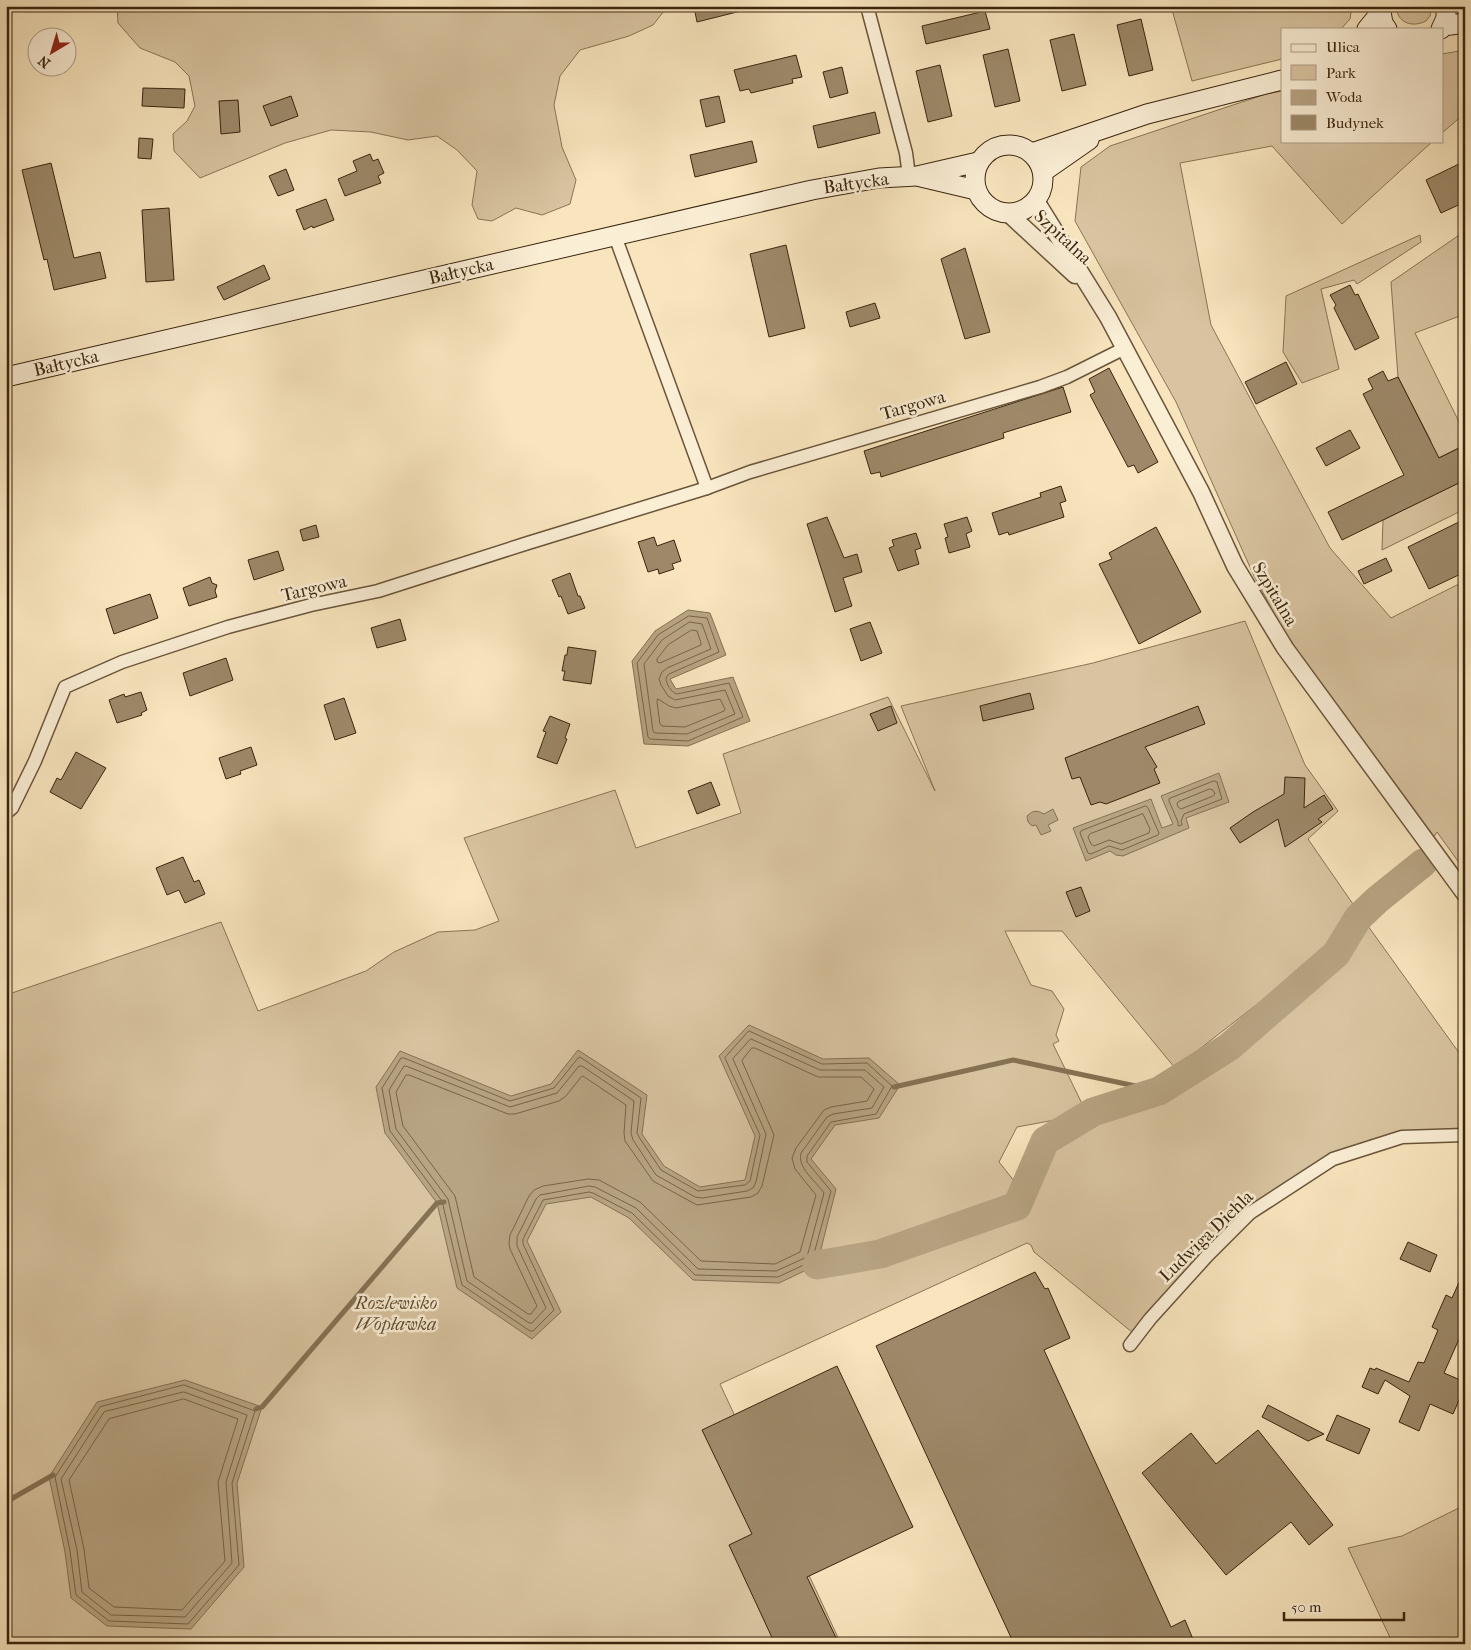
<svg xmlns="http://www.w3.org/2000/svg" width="1471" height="1650" font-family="'IM FELL French Canon',serif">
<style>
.green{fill:#d8c4a0;stroke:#897456}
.water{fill:#b7a482;stroke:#857153}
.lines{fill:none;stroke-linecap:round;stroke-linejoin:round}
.shore{stroke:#786448;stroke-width:1}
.stream{stroke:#857153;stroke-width:5}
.river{stroke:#b7a482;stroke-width:29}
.building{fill:#9d8969;stroke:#3a250d}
.minor-casing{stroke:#6a5539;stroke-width:15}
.tertiary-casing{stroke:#6a5539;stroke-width:19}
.secondary-casing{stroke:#3a250d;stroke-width:21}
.minor{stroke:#faeed5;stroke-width:12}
.tertiary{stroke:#faeed5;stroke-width:16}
.secondary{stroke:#faeed5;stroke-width:19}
.labels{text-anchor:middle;stroke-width:5;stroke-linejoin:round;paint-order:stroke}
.street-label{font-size:18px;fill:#3a250d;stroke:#faeed5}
.park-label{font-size:18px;font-style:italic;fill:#624d32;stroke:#faeed5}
</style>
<rect width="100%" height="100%" fill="#f8e5be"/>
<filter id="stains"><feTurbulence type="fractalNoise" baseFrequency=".004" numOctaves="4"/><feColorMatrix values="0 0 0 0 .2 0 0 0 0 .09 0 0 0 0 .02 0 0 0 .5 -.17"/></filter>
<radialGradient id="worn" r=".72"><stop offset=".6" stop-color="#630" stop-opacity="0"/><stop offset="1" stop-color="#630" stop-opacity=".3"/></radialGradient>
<g class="green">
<path d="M117,6H668L653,25L629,36L580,50L560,76L554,105L562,147L576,180L570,204L542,215L516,208L492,221L478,219L472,205L477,171L457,150L437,136L408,140L371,132L331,130L285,143L200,178L174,151L173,134L187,121L195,106L189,76L175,62L140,48L118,23Z"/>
<path d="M1171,6H1352L1350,19L1341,29H1282V59L1192,81Z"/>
<path d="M1396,6H1432L1430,16L1426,21C1412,28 1397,23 1396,6Z"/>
<path d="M1465,50V113L1442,133V54Z"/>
<path d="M1282,91V141H1433L1342,224L1272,146L1180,163L1211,325L1330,548L1391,618L1465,581V871L1437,832L1433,838L1313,685L1254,576L1176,402L1075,221L1081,167L1110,146L1266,94Z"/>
<path d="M1465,231V314L1415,333L1465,434V445L1436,459L1430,439L1398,377L1391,282Z"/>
<path d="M1420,235L1421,242L1357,284L1354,280L1321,289L1339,369L1302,383L1283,352L1286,296Z"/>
<path d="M1465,480V509L1382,550L1383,520Z"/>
<path d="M1245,621L1305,765L1338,811L1308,839L1355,907L1327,950L1175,1068L1062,931H1005L1031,985L1052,991L1064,1009L1056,1035L1059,1041L1053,1044L1087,1114L1017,1127L999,1162L1023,1192L1045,1141L1093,1112L1159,1091L1229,1047L1336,954L1358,918L1368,926L1465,1061V1142L1442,1139H1394L1351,1151L1273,1193L1138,1337L1034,1252L1031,1245L1027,1243L720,1384L841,1644H6V995L221,922L258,1011L366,971L394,952L438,932L475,930L499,921L464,838L615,790L636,848L741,813L723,754L888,697L935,791L901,706L1093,663Z"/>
<path d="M1465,1505V1644H1393L1348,1548L1402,1536Z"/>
</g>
<g class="water">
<path d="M688,610L710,613L726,655L670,679L676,689L733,677L750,721L688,746L644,744L632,661L655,631Z"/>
<path d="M1219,773L1229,802L1186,818L1189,828L1123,856L1116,855L1110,851L1086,861L1073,828L1151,799L1162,828L1173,824L1161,796Z"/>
<path d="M1053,809L1058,820L1048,825L1051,831L1041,835L1036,825L1032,826L1028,822L1027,816C1033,810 1037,810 1044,814Z"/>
<path d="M749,1025L823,1059L869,1058L900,1085L879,1118L835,1125L811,1159L836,1189L817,1265L779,1283L693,1280L629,1218L591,1197L546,1204L527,1241L561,1312L532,1339L457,1288L437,1203L385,1133L376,1087L400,1051L511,1096L551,1084L578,1050L647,1095L642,1134L664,1166L700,1187L745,1180L755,1136L719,1056Z"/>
<path d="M185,1380L262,1407L237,1483L244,1567L191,1629L107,1626L71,1598L65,1552L49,1477L97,1402Z"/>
</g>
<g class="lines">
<g class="shore">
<path d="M689,616L707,618L719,652L669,674L666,678C666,684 671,692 677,694L729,683L743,717L688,741L650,739L648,737L637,663L658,635Z"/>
<path d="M690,622L702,624L711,649L667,668L662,672L659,679L661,685L668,696L675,700L725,690L735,714L687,734L655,733L653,731L644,664L662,640Z"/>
<path d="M692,630L697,631L701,643V645L660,663L657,662V659L668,645Z"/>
<path d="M658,699L669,706L676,708L720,699L725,709L724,711L685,727L662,726L660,724L657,702Z"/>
<path d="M1214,781L1217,782L1222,799L1184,814L1181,821L1182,825L1178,826V822L1169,801V799Z"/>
<path d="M1210,789L1213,790L1215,794L1213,796L1181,809L1178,807L1177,804L1178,802Z"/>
<path d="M1146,806L1148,808L1159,833L1158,835L1122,850L1109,846L1091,854L1088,853L1080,833L1081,831Z"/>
<path d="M1143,814L1150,829L1149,833L1121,844L1109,840L1094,846L1091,844L1088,837L1090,834Z"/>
<path d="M749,1031L822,1064L867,1063L892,1086L876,1114L831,1122L807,1156V1162L831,1191L812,1261L778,1277L695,1275L632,1213L593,1193L589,1192L543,1200L523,1239V1244L554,1310L533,1331H530L462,1285L442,1201L390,1131L382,1088L401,1058H404L510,1101L554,1088L578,1058L580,1057L641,1098L637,1133L639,1137L661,1170L698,1191L745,1185L750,1181L760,1135L725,1058Z"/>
<path d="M751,1039L820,1070H865L884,1087L872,1108L833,1114L827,1117L801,1153C797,1168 816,1181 824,1193L807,1257L776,1271L698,1269L636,1208L595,1187L589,1186L540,1195L536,1199L517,1237V1246L546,1308L532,1323H529L467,1281L448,1199L396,1129L389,1090L404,1066H406L510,1107L557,1093L579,1066H582L634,1101L631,1133L633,1140L656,1175L695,1197L702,1198L747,1191L753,1188L756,1182L766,1134L733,1059Z"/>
<path d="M752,1048H755L818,1077H861L874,1089L867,1101L831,1107L824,1110L796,1148L792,1158L795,1169L816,1195L800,1252L775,1264L701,1261L640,1202L599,1180L588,1179L543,1186L534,1190L529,1196L510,1235L509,1243L510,1249L537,1306L531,1314H528L474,1277L455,1196L403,1126L396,1092L406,1075H409L508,1114H515L559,1101L566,1096L581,1077L583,1076L626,1105L624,1133L625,1141L653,1181L697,1205L751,1197L758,1193L762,1186L774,1135L742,1061Z"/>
<path d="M184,1385L255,1411L232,1483L239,1565L188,1624L109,1621L76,1595L70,1551L55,1477L100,1407Z"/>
<path d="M184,1392L247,1415L226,1482L232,1563L185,1617L111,1615L82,1592L77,1550L61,1479L104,1412Z"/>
<path d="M184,1399L238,1419L218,1482L225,1561L182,1610L114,1607L89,1588L84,1549L69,1480L109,1419Z"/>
</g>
<g class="stream">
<path d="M894,1087L1013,1060L1159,1091"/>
<path d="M256,1409L262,1407L437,1203L444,1202"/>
<path d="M6,1502L53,1475"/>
</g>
<path class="river" d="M817,1265L880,1254L1017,1206L1045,1141L1093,1112L1159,1091L1229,1047L1336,954L1358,918L1377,900L1423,863"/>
</g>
<g class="building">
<path d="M696,6H741V11L697,22L694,7Z"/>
<path d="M985,11L990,29L926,44L922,26Z"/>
<path d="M1141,19L1153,70L1129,76L1117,25Z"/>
<path d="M1074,34L1086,85L1062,91L1050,40Z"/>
<path d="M1008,49L1020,101L995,107L983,55Z"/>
<path d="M796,55L802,77L792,79L793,83L751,93L749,89L740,91L734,70Z"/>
<path d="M940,65L952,116L928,122L916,71Z"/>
<path d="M842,67L848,93L830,98L823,72Z"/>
<path d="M143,88L185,89L184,108L142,106Z"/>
<path d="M291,96L298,116L271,126L263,106Z"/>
<path d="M719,96L725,122L706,127L700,100Z"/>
<path d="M238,100L240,132L221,134L219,101Z"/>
<path d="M875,112L880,133L818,148L813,126Z"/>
<path d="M139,138L153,139L151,159L138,158Z"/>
<path d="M752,141L757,162L695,177L690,155Z"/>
<path d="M370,154L373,161L378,159L384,173L378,176L381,183L345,196L338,179L357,171L353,161Z"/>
<path d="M1465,161V202L1441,213L1426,180Z"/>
<path d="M51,163L74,258L100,252L106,278L54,290L47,259L44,260L22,170Z"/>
<path d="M286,169L294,190L278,196L269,176Z"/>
<path d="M326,199L334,220L313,228L312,226L304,230L296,210Z"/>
<path d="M169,208L174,280L146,282L142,210Z"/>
<path d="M786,245L805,328L769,337L750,254Z"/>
<path d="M965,248L990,332L965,339L941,259Z"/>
<path d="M264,265L270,279L224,300L217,287Z"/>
<path d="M1350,285L1355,295L1358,294L1379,338L1355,350L1334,308L1336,305L1330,295Z"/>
<path d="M875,303L880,318L850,327L846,312Z"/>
<path d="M1286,362L1297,384L1256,404L1245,382Z"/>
<path d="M1109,368L1158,462L1138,473L1134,465L1128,467L1090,395L1095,392L1089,379Z"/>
<path d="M1383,371L1388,381L1398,377L1439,458L1465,445V480L1342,540L1328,512L1404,475L1363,394L1373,389L1368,379Z"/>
<path d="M1063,387L1071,412L1003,433L1004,438L900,471L881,477L880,472L871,474L864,451Z"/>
<path d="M1350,430L1360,448L1326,466L1316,448Z"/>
<path d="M1061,486L1066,501L1060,503L1064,517L1009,535L1008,532L999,535L992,513L1041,497L1040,493Z"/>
<path d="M827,517L844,558L857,554L862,572L843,578L852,606L835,612L807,524Z"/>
<path d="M967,517L972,531L966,534L970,547L949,553L945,538L948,537L944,524Z"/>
<path d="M1465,519V572L1429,589L1408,547Z"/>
<path d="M316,525L319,537L303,541L300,530Z"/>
<path d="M1156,527L1201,612L1139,644L1099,564L1112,559L1109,553Z"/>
<path d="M916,533L921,548L915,550L919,564L898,571L889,548L894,546L892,540Z"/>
<path d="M654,537L657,546L674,540L681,561L672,564L674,569L659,574L658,569L648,572L638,542Z"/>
<path d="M278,551L284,570L254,580L248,560Z"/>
<path d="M1386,558L1392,571L1364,584L1358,571Z"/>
<path d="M570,573L578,596H580L585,608L568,614L561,596L559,597L552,580Z"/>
<path d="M210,577L212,583L217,585L215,591L217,597L189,606L183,588Z"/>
<path d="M150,594L158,618L114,634L106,609Z"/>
<path d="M400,619L406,640L377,648L371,628Z"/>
<path d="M870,622L882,653L861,661L850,629Z"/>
<path d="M568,647L596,651L591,684L563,680L565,671H562L565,655H567Z"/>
<path d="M226,658L233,680L190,696L183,673Z"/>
<path d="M141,692L147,710L141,713L142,715L117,723L109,700L124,694L125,697Z"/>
<path d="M1030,693L1034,709L983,721L980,706Z"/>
<path d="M344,698L356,733L335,740L324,705Z"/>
<path d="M891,706L897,723L878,731L870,714Z"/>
<path d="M1198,706L1205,724L1145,747L1157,767L1154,769L1160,783L1106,804L1100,802L1091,805L1080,777L1072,779L1065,758Z"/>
<path d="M550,716L570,724L565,738L567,739L557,764L537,757L546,732L543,731Z"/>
<path d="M251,747L257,765L240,771L241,774L226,779L219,758Z"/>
<path d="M76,752L106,768L81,809L50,792L57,778L61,780Z"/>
<path d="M1285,777L1305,778L1304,808L1324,795L1333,809L1318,819L1322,822L1285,847L1278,819L1240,843L1230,828L1253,812L1284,794Z"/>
<path d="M711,782L720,805L697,814L688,791Z"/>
<path d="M183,857L194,882L199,880L205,894L185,903L179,890L167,895L156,868Z"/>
<path d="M1081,887L1090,911L1076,917L1066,892Z"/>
<path d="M1408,1242L1437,1255L1430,1272L1400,1259Z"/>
<path d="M1465,1269V1342L1459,1339L1444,1373L1465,1382V1386L1453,1414L1430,1404L1419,1431L1399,1422L1410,1396L1385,1380L1378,1394L1362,1387L1370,1368L1375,1370L1376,1368L1409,1382L1418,1362L1424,1363L1438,1330L1432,1327L1446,1295L1452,1298Z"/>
<path d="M1035,1272L1045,1289L1048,1288L1070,1338L1044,1350L1171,1627L1185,1620L1195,1644H1014L876,1346Z"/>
<path d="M837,1366L913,1527L807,1577L839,1644H775L729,1545L752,1534L702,1430Z"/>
<path d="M1268,1405L1324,1434L1308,1441L1262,1417Z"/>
<path d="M1337,1415L1370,1429L1359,1454L1326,1440Z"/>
<path d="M1258,1430L1333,1525L1309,1545L1291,1522L1226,1575L1142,1473L1191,1433L1216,1464Z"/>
</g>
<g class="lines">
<g class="minor-casing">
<g id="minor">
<path d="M867,6L906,153L909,176"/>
<path d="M615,236L707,488L750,472L1040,387L1067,377L1125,348"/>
<path d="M6,813L12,808L35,761L65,687L122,662L228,627L311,605L378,591L528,543L707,488"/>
<path d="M1130,1345L1150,1319L1207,1256L1250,1213L1333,1159L1402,1137L1465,1135"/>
</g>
</g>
<g class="tertiary-casing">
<g id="tertiary">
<path d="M1036,201L1108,317L1201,492L1235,566L1285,648L1465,894"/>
<path d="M1008,213L1075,275"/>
</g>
</g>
<g class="secondary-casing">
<g id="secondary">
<path d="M1380,6L1383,23L1387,29"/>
<path d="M1443,26L1465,23"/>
<path d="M1367,29L1380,13"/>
<path d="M1441,29L1446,18V6"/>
<circle cx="1009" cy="179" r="34"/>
<path d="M1032,153L1147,114L1282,80"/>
<path d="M1043,172L1089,140"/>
<path d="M921,177L976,190"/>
<path d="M6,377L812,190L879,178L917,176L978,162"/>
</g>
</g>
<use href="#minor" class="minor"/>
<use href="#tertiary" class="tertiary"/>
<use href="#secondary" class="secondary"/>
</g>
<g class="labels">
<g class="street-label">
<text transform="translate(856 183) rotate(-8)" y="6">Bałtycka</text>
<text transform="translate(1063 237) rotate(43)" y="6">Szpitalna</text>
<text transform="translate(461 271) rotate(-13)" y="6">Bałtycka</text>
<text transform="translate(66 363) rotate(-13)" y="6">Bałtycka</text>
<text transform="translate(913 405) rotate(-16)" y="6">Targowa</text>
<text transform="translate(314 588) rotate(-13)" y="6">Targowa</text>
<text transform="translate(1275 594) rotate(59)" y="6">Szpitalna</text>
<text transform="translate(1206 1236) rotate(-44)" y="6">Ludwiga Diehla</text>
</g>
<g class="park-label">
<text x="396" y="1309">Rozlewisko<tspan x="396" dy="21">Wopławka</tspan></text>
</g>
</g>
<rect width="1471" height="1650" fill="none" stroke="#f8e5be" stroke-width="25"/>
<rect x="8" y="8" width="1456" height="1635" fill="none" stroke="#3a250d" stroke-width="2.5"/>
<rect x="12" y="12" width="1446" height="1625" fill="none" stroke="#3a250d"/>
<rect x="1281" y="28" width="162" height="115" fill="#faeed5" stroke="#ad9e85"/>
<rect x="1291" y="44" width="25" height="8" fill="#faeed5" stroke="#ad9e85"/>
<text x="1326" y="52" font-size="15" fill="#3a250d">Ulica</text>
<rect x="1291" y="65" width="25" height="15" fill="#d8c4a0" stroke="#ad9e85"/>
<text x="1326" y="78" font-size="15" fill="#3a250d">Park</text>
<rect x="1291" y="90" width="25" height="15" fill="#b7a482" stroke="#ad9e85"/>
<text x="1326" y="102" font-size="15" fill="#3a250d">Woda</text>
<rect x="1291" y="115" width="25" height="15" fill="#9d8969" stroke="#ad9e85"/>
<text x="1326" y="128" font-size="15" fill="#3a250d">Budynek</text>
<g transform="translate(52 52) rotate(218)"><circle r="24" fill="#faeed5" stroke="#ad9e85"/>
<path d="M0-4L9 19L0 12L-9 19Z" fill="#8f2418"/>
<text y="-8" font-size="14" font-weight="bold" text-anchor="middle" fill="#3a250d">N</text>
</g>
<path d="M1284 1612v8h120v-8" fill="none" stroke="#3a250d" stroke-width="2.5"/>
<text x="1291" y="1612" font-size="15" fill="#3a250d" stroke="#faeed5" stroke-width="4" paint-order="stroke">50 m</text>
<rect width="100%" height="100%" filter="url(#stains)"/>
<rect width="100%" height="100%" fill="url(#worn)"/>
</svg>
